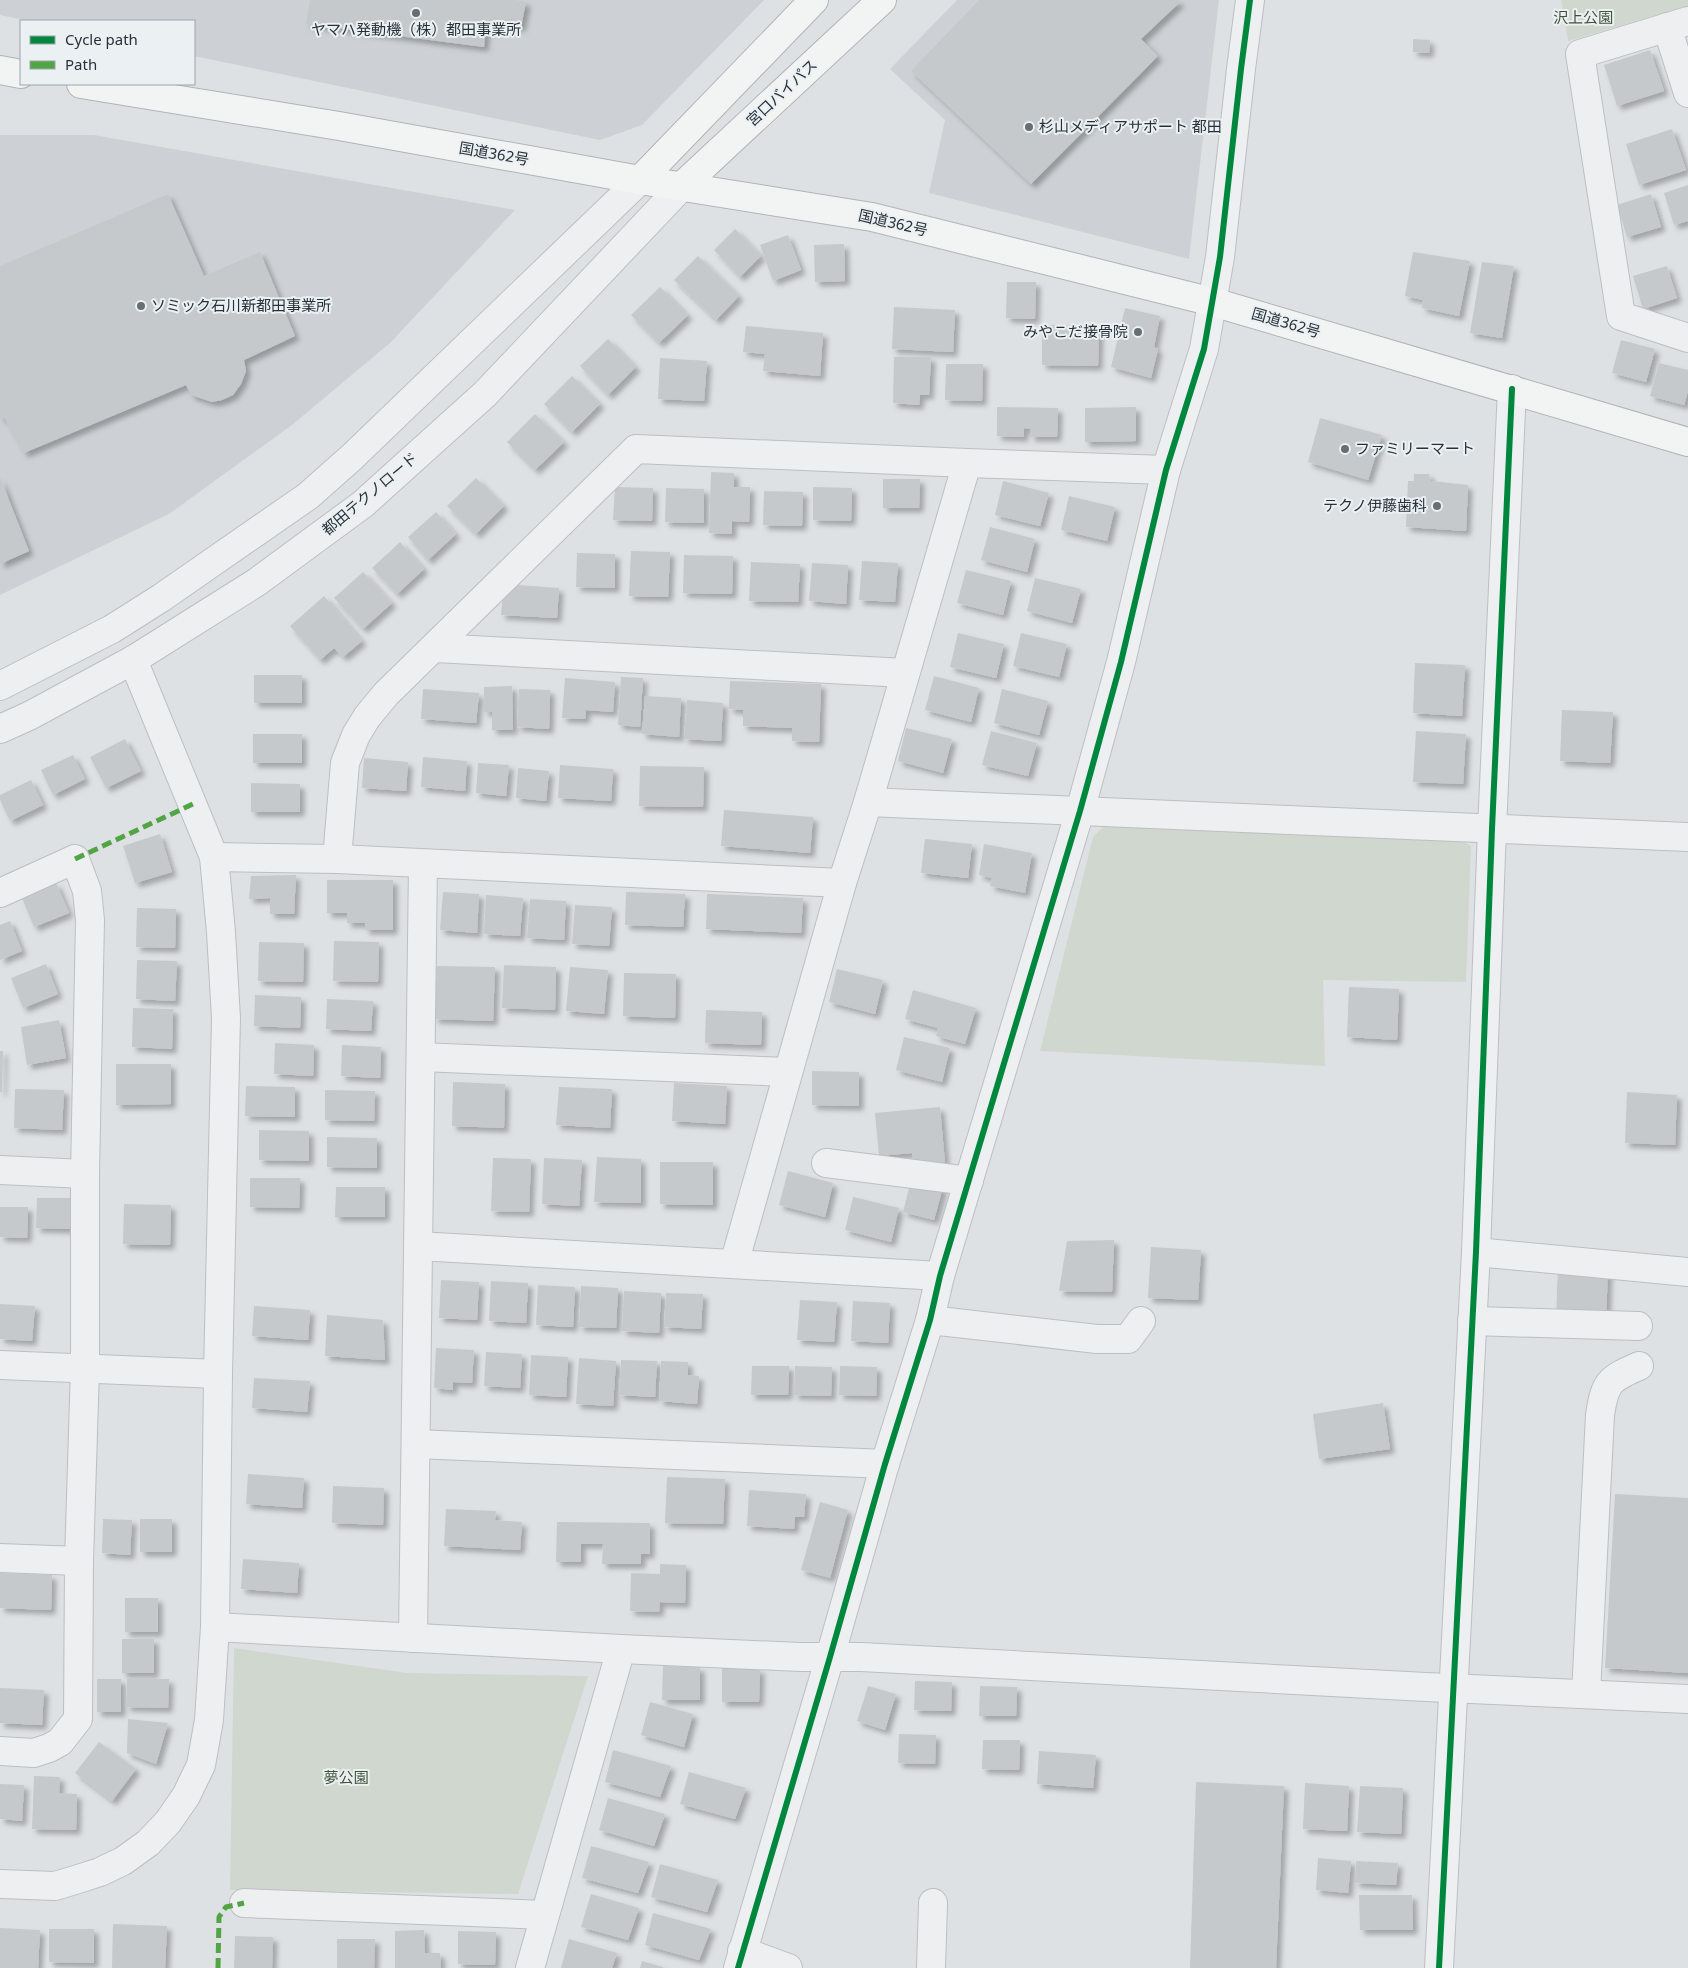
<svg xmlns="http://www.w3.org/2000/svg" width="1688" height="1968" font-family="'Noto Sans','Noto Sans JP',sans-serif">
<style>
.built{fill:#cdd1d5}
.green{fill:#d0d7cf}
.building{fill:#c6c9cb;filter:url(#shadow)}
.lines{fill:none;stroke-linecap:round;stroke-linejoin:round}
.minor-casing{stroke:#bcbfc1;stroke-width:30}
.highway-casing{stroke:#b1b4b7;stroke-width:30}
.minor{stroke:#edeff0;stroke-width:28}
.highway{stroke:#f2f4f4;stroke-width:28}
.quiet{stroke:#51a545;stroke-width:5;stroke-dasharray:10 5;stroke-linecap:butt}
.cycleway-casing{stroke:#ebf0f3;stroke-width:9}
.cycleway{stroke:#00873e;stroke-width:6}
.poi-dot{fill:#686f74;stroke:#ebf0f3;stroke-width:2}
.labels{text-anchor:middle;stroke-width:4;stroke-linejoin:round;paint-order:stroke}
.park-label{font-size:15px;fill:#415337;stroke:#ebf0f3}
.poi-label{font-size:15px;fill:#283139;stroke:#ebf0f3;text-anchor:start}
.street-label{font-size:15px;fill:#283139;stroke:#ebf0f3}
</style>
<defs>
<filter id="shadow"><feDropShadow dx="4.5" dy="4.5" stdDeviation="2.5" flood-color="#0004"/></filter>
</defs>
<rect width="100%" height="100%" fill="#dee1e3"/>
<g class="built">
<path d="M0,0H764L642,125L600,140L194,56V21H28L0,15Z"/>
<path d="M957,0H1219L1189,259L929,193L945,120L890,69Z"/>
<path d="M0,135H94L515,210L390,343L292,425L169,514L0,595Z"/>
</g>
<g class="green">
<path d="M1561,0H1688V6L1568,41Z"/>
<path d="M1106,824L1462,841L1471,846L1466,982L1323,980L1325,1066L1040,1051L1093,837Z"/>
<path d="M234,1648L407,1673L588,1676L518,1894L230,1890Z"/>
</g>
<g class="building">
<path d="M310,0H515L526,2L521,27L486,25L484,47L306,24Z"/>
<path d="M979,0H1178L1180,2L1141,39L1158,56L1031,184L911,71Z"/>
<path d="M1413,39L1430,40L1429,53L1413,52Z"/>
<path d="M1650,50L1664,91L1617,106L1604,65Z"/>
<path d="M1672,129L1686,170L1639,185L1626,144Z"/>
<path d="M1688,185V221L1674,225L1664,193Z"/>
<path d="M168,194L204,276L260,252L295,336L244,360L246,371L241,384L233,395L222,400L212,402L191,395L186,385L24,453L4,417L0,419V266Z"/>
<path d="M1651,194L1661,227L1627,237L1617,205Z"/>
<path d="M735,229L761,256L740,277L714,250Z"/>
<path d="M788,235L801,270L773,281L760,245Z"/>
<path d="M844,244L845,281L815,282L814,245Z"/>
<path d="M1413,252L1470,261L1459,316L1422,308L1423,300L1405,296Z"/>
<path d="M698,256L739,296L716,320L674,280Z"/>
<path d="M1482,262L1514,266L1502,338L1470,333Z"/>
<path d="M1667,266L1677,298L1643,309L1633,276Z"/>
<path d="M1007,282H1036L1035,319L1006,318Z"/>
<path d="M660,287L688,315L659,343L631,315Z"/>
<path d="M894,307L955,310L953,352L892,349Z"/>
<path d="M1125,308L1160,316L1154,347L1158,349L1151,378L1111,367Z"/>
<path d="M1042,325L1099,326L1098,366L1042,365Z"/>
<path d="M746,326L823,333L820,376L763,371L765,354L743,352Z"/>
<path d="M608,339L636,367L608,395L580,366Z"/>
<path d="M1621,340L1655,349L1646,382L1612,373Z"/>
<path d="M894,357H931L929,395H920L919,405L893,403Z"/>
<path d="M660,358L707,361L704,401L658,399Z"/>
<path d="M1659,363L1688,370V391L1684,405L1650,396Z"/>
<path d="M946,364H983L982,401L945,400Z"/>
<path d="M572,376L600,404L572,432L544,404Z"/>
<path d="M997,407L1058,408L1057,437H1030L1031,429L1024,428V437L997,436Z"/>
<path d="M1136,407V441L1085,442V408Z"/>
<path d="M535,414L564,442L535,470L507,442Z"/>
<path d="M1320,418L1382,435L1368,480L1308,462Z"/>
<path d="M711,472L734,473V487H750L749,522L732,521V534L709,533Z"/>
<path d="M1414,474H1429L1431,481L1468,485L1466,531L1406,527L1408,481H1414Z"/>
<path d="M0,477L29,551L0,564Z"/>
<path d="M476,478L504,506L476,534L447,506Z"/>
<path d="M883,479H920L919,508H883Z"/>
<path d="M1003,481L1049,493L1040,526L995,515Z"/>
<path d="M615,487L653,488L652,521L613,520Z"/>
<path d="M813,487L852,488L851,521L813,520Z"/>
<path d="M666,488L704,489V523L665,522Z"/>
<path d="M764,491L803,492L802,526L763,525Z"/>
<path d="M1069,496L1115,507L1107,541L1061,530Z"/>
<path d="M436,512L456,534L428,560L408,537Z"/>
<path d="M990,527L1035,539L1027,572L981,560Z"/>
<path d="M400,542L424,569L397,594L372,568Z"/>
<path d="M631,551L670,552L668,597L629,596Z"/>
<path d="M577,553L615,554V588L576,587Z"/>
<path d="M684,555L733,556L732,594L683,593Z"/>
<path d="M862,561L898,563L895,602L859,600Z"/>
<path d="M751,562L800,564L798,602L749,601Z"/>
<path d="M812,563L848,565L846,604L809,601Z"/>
<path d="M966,570L1011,581L1003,615L957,603Z"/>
<path d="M363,572L392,603L363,629L334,598Z"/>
<path d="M1035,578L1081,589L1072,623L1027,611Z"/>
<path d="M504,584L559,588L557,618L501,615Z"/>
<path d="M324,596L362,641L343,657L334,648L320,660L290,626Z"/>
<path d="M958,633L1004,644L996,678L950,667Z"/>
<path d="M1021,633L1067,644L1059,677L1013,666Z"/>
<path d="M1415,663L1465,665L1462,716L1413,713Z"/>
<rect x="254" y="675" width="48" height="28"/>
<path d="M934,676L979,688L971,722L925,710Z"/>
<path d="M621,677L643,678L640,727L618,725Z"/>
<path d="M565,678L615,682L613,712L586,710L585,719L562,718Z"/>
<path d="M730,681L821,684L819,742L792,741V728L743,726V710L729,709Z"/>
<path d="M512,686L513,730H492V712H484V687Z"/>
<path d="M423,689L479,693L476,723L421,719Z"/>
<path d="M519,689L550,690L549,729L517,727Z"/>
<path d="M1002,689L1048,701L1039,735L994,723Z"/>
<path d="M645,696L681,698L679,737L642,734Z"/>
<path d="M687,700L723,703L721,741L684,739Z"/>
<path d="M1562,710L1613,712L1610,763L1560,761Z"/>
<path d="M906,728L952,739L943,773L898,761Z"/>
<path d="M991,731L1037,743L1028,776L982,765Z"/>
<path d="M1416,731L1466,734L1463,784L1413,782Z"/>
<rect x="253" y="734" width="49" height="29"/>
<path d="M125,739L141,771L106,788L90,757Z"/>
<path d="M73,755L85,779L53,795L41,770Z"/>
<path d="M423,757L467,761L465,791L421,787Z"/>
<path d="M364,758L408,762L406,791L362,788Z"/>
<path d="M478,763L509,765L506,796L476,793Z"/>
<path d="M560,765L613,769L611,801L558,798Z"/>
<path d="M640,766L704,767L703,807L639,806Z"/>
<path d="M518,768L549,771L546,801L516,798Z"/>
<path d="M31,780L43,805L10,821L0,800V795Z"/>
<path d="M251,783L300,784V812H251Z"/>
<path d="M724,810L813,817L810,853L721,846Z"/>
<path d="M160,834L172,872L135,883L123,846Z"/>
<path d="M925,839L972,844L968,878L921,873Z"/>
<path d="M984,844L1032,853L1025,893L990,886L992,878L979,875Z"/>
<path d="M296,875L294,914H270V898L249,899L251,876Z"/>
<path d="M327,880H393V930H365V923H347V913H327Z"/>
<path d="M56,883L69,913L34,927L22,898Z"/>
<path d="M443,892L479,894L477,933L440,930Z"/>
<path d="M626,892L685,894L683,927L625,925Z"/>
<path d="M707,894L803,898L801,933L706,929Z"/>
<path d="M486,895L523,898L520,936L484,934Z"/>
<path d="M530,899L566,901L564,940L527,938Z"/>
<path d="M575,905L612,907L609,946L572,944Z"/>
<path d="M137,908L176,909L175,948L136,947Z"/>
<path d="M10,921L22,951L0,960V925Z"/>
<path d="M334,941L379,942L378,982L333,981Z"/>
<path d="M259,942L304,943L303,982L258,981Z"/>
<path d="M137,960L177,961L175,1001L136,999Z"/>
<path d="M46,964L58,994L23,1008L11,978Z"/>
<path d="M504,965L556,967L555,1010L502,1008Z"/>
<path d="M437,966L495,967L493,1021L434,1019Z"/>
<path d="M570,967L608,970L604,1014L566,1011Z"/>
<path d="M837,969L883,980L875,1014L829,1002Z"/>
<path d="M624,973L676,974L675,1018L623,1016Z"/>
<path d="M1349,987L1399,989L1397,1040L1347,1037Z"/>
<path d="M913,990L976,1008L965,1044L936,1036L938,1028L905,1019Z"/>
<path d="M255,995L301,997L300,1028L254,1026Z"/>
<path d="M327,999L373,1001L371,1031L326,1029Z"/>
<path d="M133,1008L173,1009L172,1049L132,1047Z"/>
<path d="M706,1010L762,1012L761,1045L705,1043Z"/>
<path d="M59,1020L66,1058L27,1065L21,1027Z"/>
<path d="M904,1037L950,1048L942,1082L896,1070Z"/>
<path d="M275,1043L314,1045L313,1076L274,1074Z"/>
<path d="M342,1045L381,1047L380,1078L341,1076Z"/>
<path d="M0,1051H3L2,1092H0Z"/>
<path d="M116,1064H171V1104L116,1105Z"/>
<path d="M812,1071L859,1072V1106L812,1105Z"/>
<path d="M453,1082L505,1084L504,1128L452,1126Z"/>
<path d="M674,1083L727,1086L725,1124L672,1121Z"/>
<path d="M246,1086L295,1087V1117L245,1116Z"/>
<path d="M559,1087L612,1089L610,1128L556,1125Z"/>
<path d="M15,1089L64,1090L62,1130L14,1128Z"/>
<path d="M325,1090L375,1091L374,1121L325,1120Z"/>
<path d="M1627,1092L1677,1095L1675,1145L1625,1143Z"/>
<path d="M940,1107L945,1163L913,1165L912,1153L879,1156L875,1113Z"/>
<path d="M259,1130L309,1131V1161L259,1160Z"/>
<path d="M327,1137L377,1138V1168L327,1167Z"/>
<path d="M597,1157L641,1159V1203L594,1202Z"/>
<path d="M493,1158L531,1159L529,1212L491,1211Z"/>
<path d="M544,1158L582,1160L579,1206L542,1204Z"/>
<path d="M660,1162H713V1205L660,1204Z"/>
<path d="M788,1171L833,1183L825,1217L779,1205Z"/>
<path d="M250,1178H300L299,1208L250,1207Z"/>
<path d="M911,1180L943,1187L934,1220L903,1212Z"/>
<path d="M336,1187H385V1217H335Z"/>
<path d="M853,1197L899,1208L891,1242L845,1230Z"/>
<path d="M37,1198H72L71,1229L36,1228Z"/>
<path d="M124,1204L171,1205L170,1245L123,1244Z"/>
<path d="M0,1207H28L27,1238L0,1237Z"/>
<path d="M1114,1240L1112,1292L1059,1291L1067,1241Z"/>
<path d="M1151,1247L1201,1250L1198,1300L1148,1298Z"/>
<path d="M1558,1267L1608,1269L1606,1320L1556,1318Z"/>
<path d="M441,1280L479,1282L477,1320L439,1318Z"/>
<path d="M491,1281L528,1283L526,1323L489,1321Z"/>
<path d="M538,1285L575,1287L573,1327L536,1325Z"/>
<path d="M581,1286L618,1288L616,1328L579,1327Z"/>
<path d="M624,1291L661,1293L659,1333L622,1331Z"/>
<path d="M666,1293L703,1294L701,1329L664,1327Z"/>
<path d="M800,1300L837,1302L834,1342L797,1340Z"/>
<path d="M853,1301L890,1303L888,1343L851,1341Z"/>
<path d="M0,1304L35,1306L32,1341L0,1339Z"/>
<path d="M254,1306L310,1310L308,1340L252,1336Z"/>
<path d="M327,1315L383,1320L385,1360L325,1356Z"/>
<path d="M436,1348L474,1350L472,1383L453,1382V1390L434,1388Z"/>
<path d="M486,1352L522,1354L520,1388L484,1386Z"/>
<path d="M531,1355L568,1357L566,1397L529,1395Z"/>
<path d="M579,1358L616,1361L613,1406L576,1404Z"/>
<path d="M621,1360L657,1361L655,1397L619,1395Z"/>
<path d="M661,1361L688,1362V1375L699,1376L697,1404L659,1401Z"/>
<path d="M752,1366H789L788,1395H751Z"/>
<path d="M795,1366L832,1367L831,1396L794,1395Z"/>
<path d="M840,1366L877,1367L876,1396L839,1395Z"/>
<path d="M254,1378L310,1381L307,1412L252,1408Z"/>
<path d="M1383,1403L1390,1449L1319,1459L1313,1414Z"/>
<path d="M248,1474L304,1478L302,1508L246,1504Z"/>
<path d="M667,1477L725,1479L723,1524L665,1523Z"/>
<path d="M333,1486L384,1488L383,1525L332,1523Z"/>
<path d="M749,1490L806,1494L804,1517H795L794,1529L747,1526Z"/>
<path d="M1615,1494L1688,1498V1673L1605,1668Z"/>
<path d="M820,1502L848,1510L830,1578L801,1570Z"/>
<path d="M446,1509L496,1511L495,1520L522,1522L520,1550L444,1546Z"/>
<path d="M103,1519L132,1520L130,1555L102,1553Z"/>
<rect x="140" y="1519" width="32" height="33"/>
<path d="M557,1522L650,1523V1554H641V1564H602L603,1544H581V1562H556Z"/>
<path d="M243,1559L299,1563L297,1593L241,1589Z"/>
<path d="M660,1564L686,1565L685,1603L660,1602L659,1612L630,1611L631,1573L660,1574Z"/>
<path d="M0,1573L52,1575L51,1610L0,1608Z"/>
<rect x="125" y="1598" width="33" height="34"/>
<rect x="122" y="1639" width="32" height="34"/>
<path d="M663,1666L700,1667V1700H662Z"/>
<path d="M722,1668L760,1669L759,1702H722Z"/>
<rect x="97" y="1679" width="24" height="33"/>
<path d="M127,1679H169L168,1708L126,1707Z"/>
<path d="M915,1681L952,1682L951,1711L914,1710Z"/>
<path d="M868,1686L896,1694L885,1730L857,1721Z"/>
<path d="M980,1686L1017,1687L1016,1716H979Z"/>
<path d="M0,1688L44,1690L42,1725L0,1723Z"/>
<path d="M650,1702L693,1714L684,1747L641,1735Z"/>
<path d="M128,1719L168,1723L156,1764L127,1753Z"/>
<path d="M899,1734L936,1735L935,1764L898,1763Z"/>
<path d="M983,1740H1020L1019,1770L982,1769Z"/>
<path d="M99,1742L136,1769L112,1801L75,1773Z"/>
<path d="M613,1750L671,1766L660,1797L605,1782Z"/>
<path d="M1039,1751L1096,1755L1093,1788L1037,1784Z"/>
<path d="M689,1772L746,1788L735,1819L680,1804Z"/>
<path d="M34,1776L60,1777L59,1793L77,1794L76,1830L32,1829Z"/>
<path d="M1196,1782L1284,1786L1276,1968H1190Z"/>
<path d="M1305,1783L1349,1786L1347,1831L1303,1829Z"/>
<path d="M0,1784L24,1785L22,1821L0,1819Z"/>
<path d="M1360,1786L1403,1788L1401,1834L1357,1832Z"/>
<path d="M608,1798L665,1814L654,1846L599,1830Z"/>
<path d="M591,1846L649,1862L638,1893L582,1878Z"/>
<path d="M1318,1858L1351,1861L1348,1893L1316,1890Z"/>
<path d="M1356,1861L1398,1863L1396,1885L1355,1883Z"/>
<path d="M660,1864L718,1880L707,1912L651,1897Z"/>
<path d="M591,1894L639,1908L628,1940L581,1927Z"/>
<path d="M1359,1895H1412L1413,1930H1360Z"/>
<path d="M653,1913L711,1929L699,1960L645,1945Z"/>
<path d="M113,1924L167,1926L165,1968H112Z"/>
<path d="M0,1928L40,1930L38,1968H0Z"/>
<path d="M49,1929H94V1963L49,1962Z"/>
<path d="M424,1930L425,1953H440L441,1968H395V1931Z"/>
<path d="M458,1931L496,1932L495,1965L458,1964Z"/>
<path d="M235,1936L273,1937L272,1968H234Z"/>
<path d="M337,1939H375L374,1968H337Z"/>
<path d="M569,1939L617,1953L612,1968H561Z"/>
<path d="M642,1961L663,1967V1968H640Z"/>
</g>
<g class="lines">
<g class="minor-casing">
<g id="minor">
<path d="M1688,21L1580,54L1621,316L1688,338"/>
<path d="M1667,27L1688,93"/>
<path d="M435,648L905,673"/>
<path d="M0,686L112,629L161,598L308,496L352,457L640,180"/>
<path d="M0,729L29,716L133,660L257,582L363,504L485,394L682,186"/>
<path d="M868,802L1688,837"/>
<path d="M214,857L337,859L842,883L868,802L967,463L1166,470"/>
<path d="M337,859L345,763L356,735L367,717L386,694L636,449L967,463"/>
<path d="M0,893L75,859L87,891L90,920L85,1174V1368L79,1561L78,1719L60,1742L49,1748L34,1753L0,1751"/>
<path d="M421,1057L788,1072"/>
<path d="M826,1163L969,1181"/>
<path d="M0,1170L85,1174"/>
<path d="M418,1246L940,1276"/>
<path d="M1476,1252L1688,1272"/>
<path d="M734,1264L842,883"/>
<path d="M930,1320L1097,1339H1128L1141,1321"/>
<path d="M1472,1321L1638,1326"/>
<path d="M0,1365L218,1374"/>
<path d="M416,1444L885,1464"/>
<path d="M0,1558L79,1561"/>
<path d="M215,1627L621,1649L800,1657H861L1426,1687L1688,1699"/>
<path d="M413,1638L423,864"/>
<path d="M1586,1694L1600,1415C1605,1382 1609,1379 1639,1366"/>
<path d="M0,1884L55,1886L75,1880L100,1872L123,1861L148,1843L168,1822L186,1796L201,1765L209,1720L215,1627L218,1374L226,1018L221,932L214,857L133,660"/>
<path d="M244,1903L545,1915"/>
<path d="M742,1951L788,1968"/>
<path d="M530,1968L621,1649"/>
<path d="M738,1968L830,1657L885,1464L930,1320L940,1276L1080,811L1121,662L1166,470L1204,349L1220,257L1241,69L1250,0"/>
<path d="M931,1968L933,1903"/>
<path d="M1439,1968L1476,1252L1492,829L1512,389"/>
</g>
</g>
<g class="highway-casing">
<g id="highway">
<path d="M0,70L21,74"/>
<path d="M81,84L339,126L640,180L872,217L1213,302L1688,442"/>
<path d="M640,180L814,0"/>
<path d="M682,186L882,0"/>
</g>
</g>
<use href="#minor" class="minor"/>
<use href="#highway" class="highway"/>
<g class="quiet">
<path d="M75,859L193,804"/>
<path d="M218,1968L219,1917L226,1907L244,1903"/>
</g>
<g class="cycleway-casing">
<g id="cycleway">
<path d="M738,1968L830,1657L885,1464L930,1320L940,1276L1080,811L1121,662L1166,470L1204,349L1220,257L1241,69L1250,0"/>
<path d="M1439,1968L1476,1252L1492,829L1512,389"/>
</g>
</g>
<use href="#cycleway" class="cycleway"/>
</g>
<g class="poi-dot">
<circle cx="416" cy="13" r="5"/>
<circle cx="1029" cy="127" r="5"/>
<circle cx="141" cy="306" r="5"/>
<circle cx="1138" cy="332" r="5"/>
<circle cx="1345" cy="449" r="5"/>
<circle cx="1437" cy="506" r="5"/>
</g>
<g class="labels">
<g class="park-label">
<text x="1583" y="23">沢上公園</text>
<text x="346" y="1783">夢公園</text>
</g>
<g class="poi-label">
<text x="416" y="35" text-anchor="middle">ヤマハ発動機（株）都田事業所</text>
<text x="1039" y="132">杉山メディアサポート 都田</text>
<text x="151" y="311">ソミック石川新都田事業所</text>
<text x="1128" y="337" text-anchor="end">みやこだ接骨院</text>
<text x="1355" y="454">ファミリーマート</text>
<text x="1427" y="511" text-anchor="end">テクノ伊藤歯科</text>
</g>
<g class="street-label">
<text transform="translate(782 93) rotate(-43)" y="5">宮口バイパス</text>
<text transform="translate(494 154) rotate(10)" y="5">国道362号</text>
<text transform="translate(893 223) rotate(13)" y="5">国道362号</text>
<text transform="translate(1286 323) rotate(16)" y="5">国道362号</text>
<text transform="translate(370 494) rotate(-40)" y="5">都田テクノロード</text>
</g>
</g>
<rect x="20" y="20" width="175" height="65" fill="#ebf0f3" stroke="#9da4a9"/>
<rect x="30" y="36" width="25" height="8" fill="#00873e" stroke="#9da4a9"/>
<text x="65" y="45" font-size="15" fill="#283139">Cycle path</text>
<rect x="30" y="61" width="25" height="8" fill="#51a545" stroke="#9da4a9"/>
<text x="65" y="70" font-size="15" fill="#283139">Path</text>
</svg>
